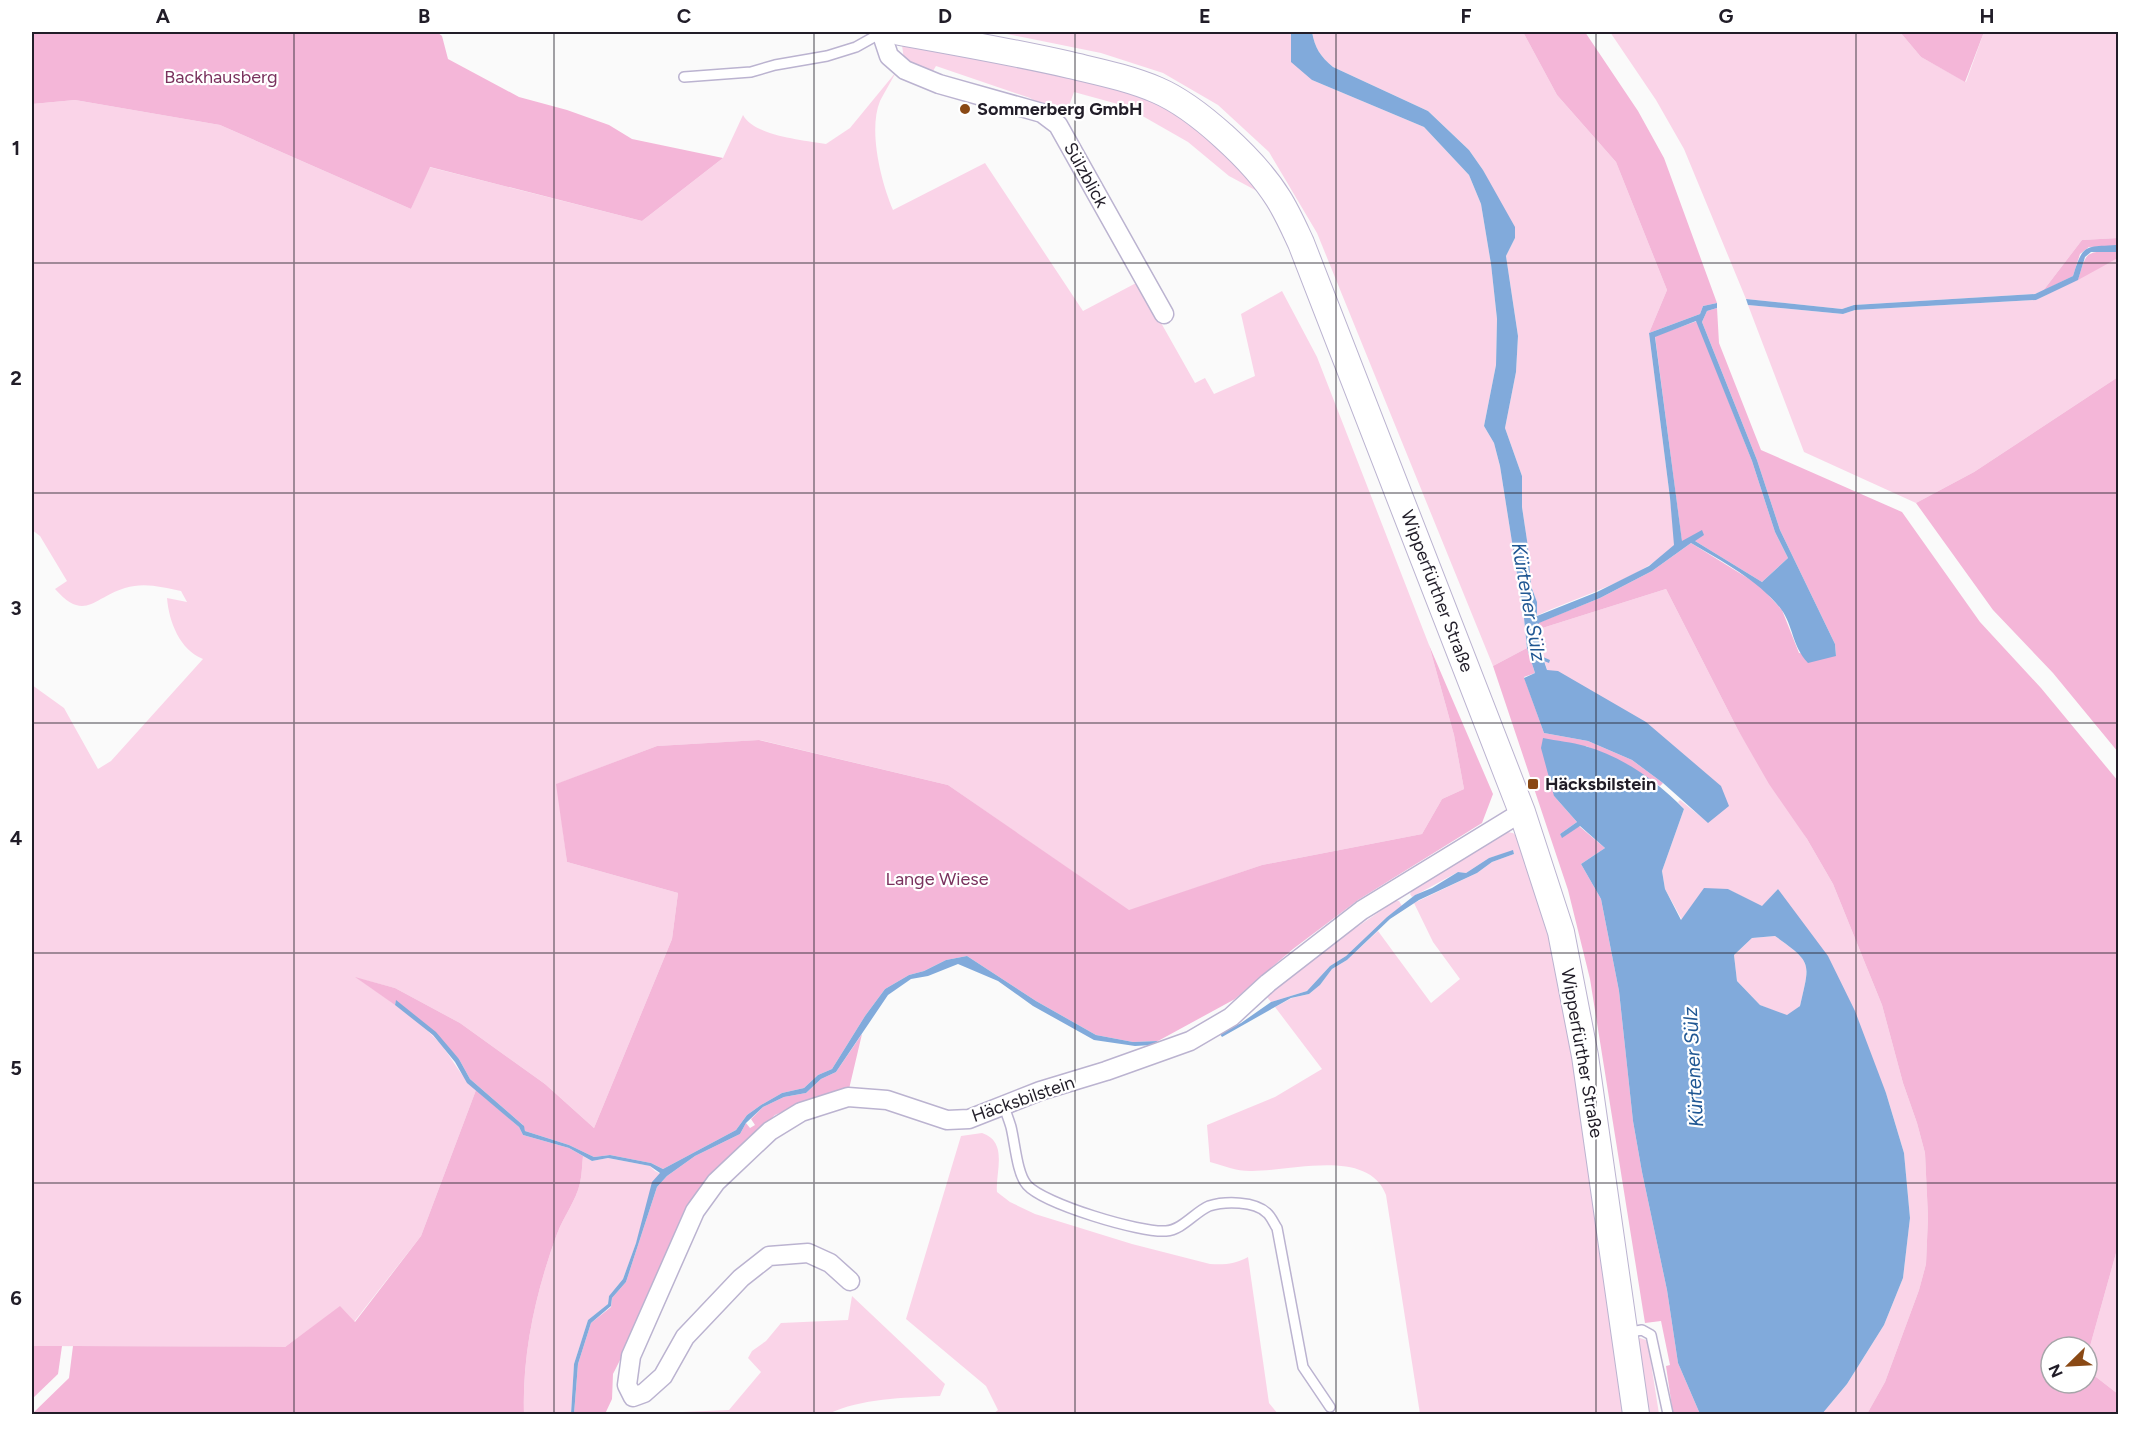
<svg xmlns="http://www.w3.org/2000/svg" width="2150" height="1446" font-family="Figtree,sans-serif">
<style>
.green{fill:#fad4e8}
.forest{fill:#f4b6d8}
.water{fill:#81aadb;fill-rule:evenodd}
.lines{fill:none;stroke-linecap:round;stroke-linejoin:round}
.service-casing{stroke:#bbb3d0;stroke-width:12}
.minor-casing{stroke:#bbb3d0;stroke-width:21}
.secondary-casing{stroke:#bbb3d0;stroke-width:28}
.service{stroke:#fff;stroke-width:9}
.minor{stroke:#fff;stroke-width:18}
.secondary{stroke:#fff;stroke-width:26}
.grid{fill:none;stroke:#211d28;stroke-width:1.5;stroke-opacity:0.55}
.poi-dot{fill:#8a4915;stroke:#fff;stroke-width:2}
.labels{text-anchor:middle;stroke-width:4.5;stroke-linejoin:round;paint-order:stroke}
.park-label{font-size:18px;fill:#7a325e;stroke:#fff}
.poi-label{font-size:18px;font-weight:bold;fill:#211d28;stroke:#fff;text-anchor:start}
.street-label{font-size:18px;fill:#211d28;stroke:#fff}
.water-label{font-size:20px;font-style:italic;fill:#205793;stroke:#fff}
.neatline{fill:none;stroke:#211d28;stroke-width:2}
.grid-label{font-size:20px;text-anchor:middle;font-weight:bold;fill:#211d28}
</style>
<rect width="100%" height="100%" fill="#fafafa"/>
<g class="green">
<path d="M997,32H1291V40L1312,80L1424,127L1469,175L1481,204L1491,264L1497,319L1496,365L1484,426L1494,443L1500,466L1524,618L1527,648L1493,666L1317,233L1269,152L1218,105L1163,73L1101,53Z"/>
<path d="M1312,32H1523L1557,95L1616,162L1667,290L1649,333L1670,498L1675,545C1666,552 1658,560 1648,566C1614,587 1573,599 1536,616L1537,602L1531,586L1528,547L1522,507V476L1505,428L1516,372L1518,336L1506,256L1515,238L1483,170L1469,150L1428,111L1333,67C1320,56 1315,48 1312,32Z"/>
<path d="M1610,32H1900L1921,57L1966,82L1984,32H2118V238L2082,240L2043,291L2035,294L1854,305L1842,309L1746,299L1684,149L1656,100Z"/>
<path d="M902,45L1088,77L1144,97L1194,125L1237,164L1257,191L1229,176L1188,142L1125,106L1074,92L1064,120L1030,98L936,66L930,76L904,60Z"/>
<path d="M896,72C891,82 885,91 880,101C868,130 881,182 893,210L985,163L1083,311L1138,282L1195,383L1205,378L1214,394L1255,376L1241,314L1282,291L1317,357L1429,645L1454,735L1464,789L1442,799L1422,834L1262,865L1129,911L948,785L760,740L657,746L557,784L567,862L678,893L672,939L594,1128L545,1084L460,1023L395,988L357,978C382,996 410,1013 432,1035C450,1051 458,1075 476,1090L421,1236L354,1322L340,1307L285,1347L32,1346V685L64,708L98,769L111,761L203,659C180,650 169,622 167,598L187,602L181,591C162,587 144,582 125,588C94,597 85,623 55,589L67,581L40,536L32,530V104L75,100L220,125L411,209L429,167L642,221L723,158L743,115C754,136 804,140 826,144L850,128Z"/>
<path d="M2118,258V377L1974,472L1916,503L1804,452L1748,305L1843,314L1855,310L2036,300Z"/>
<path d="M1666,589L1738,730L1807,839L1833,884L1882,1005L1903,1083L1917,1123L1925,1153L1928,1217L1926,1264L1919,1290L1885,1382L1867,1414H1822L1847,1384L1884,1325L1903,1278L1910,1218L1904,1153L1886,1093L1778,889L1762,907L1728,889L1682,920L1665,889L1662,871L1684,809L1678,802L1680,800L1709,823L1547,670L1536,630Z"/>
<path d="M1507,832L1513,833L1524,843L1564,992L1625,1414H1420L1386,1195C1368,1147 1289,1172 1250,1171C1236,1171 1224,1166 1210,1162L1207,1125L1275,1097L1322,1069L1275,1007L1292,998L1309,994L1320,985L1332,969L1347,960L1378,931L1431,1003L1460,979L1433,942L1414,903L1477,873L1492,862L1514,854L1513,851L1489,858L1466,873L1458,872L1412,897L1410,894L1413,889Z"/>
<path d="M1395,901H1399L1402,906L1387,917L1346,956L1330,966L1307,991L1271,1002L1267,997L1303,964Z"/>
<path d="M1775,936C1813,963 1810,962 1800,1006L1787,1016L1760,1005L1737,981L1734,955L1752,938Z"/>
<path d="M982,1133C1009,1142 995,1173 997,1192L1010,1202L1035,1214L1132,1244L1210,1264C1225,1265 1235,1264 1248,1257L1269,1403L1278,1414H993L998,1410L986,1386L906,1319L961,1136Z"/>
<path d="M583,1156L592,1161L608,1158L650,1166L655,1171L661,1174L623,1279L609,1296L608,1304L588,1320L574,1364L571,1414H524C522,1353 536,1291 557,1234C563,1217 576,1201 580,1183C582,1174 582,1165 583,1156Z"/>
<path d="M2118,1246V1394L2087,1370V1357Z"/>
<path d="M852,1296L945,1384L940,1396C903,1398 862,1398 828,1414H680L682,1412L729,1410L761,1372L748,1358L752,1351L766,1341L781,1323L848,1320Z"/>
<path d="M1640,1338L1646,1340L1648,1344L1659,1414H1645L1637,1339Z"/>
</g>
<g class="forest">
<path d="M32,32H437L442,36L448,59L519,97L567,110L609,125L632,139L723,158L642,221L430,167L411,209L220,125L75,100L32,104Z"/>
<path d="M1523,32H1585L1638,111L1664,158L1717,303L1703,306L1700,314L1649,333L1667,290L1616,162L1557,95Z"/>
<path d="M1900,32H1984L1965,82L1921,57Z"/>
<path d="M2118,238V246L2089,247L2080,254L2073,276L2043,291L2082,240Z"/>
<path d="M2115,250L2118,252V258L2078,280C2087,250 2085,253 2115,250Z"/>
<path d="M1717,308L1719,343L1761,450L1902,512L1980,622L2041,688L2118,781V1246L2087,1357V1347H2051V1383H2087V1370L2118,1394V1414H1867L1885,1382L1919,1290L1926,1264L1928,1217L1925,1153L1917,1123L1903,1083L1882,1005L1833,884L1807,839L1769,784L1738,730L1666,589L1536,630L1538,623L1600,598L1652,571L1691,543L1759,585L1782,610L1799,653L1836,656L1835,644L1780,530L1757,460L1702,322L1707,311Z"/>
<path d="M1697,321L1752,461L1775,532L1788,558L1762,582L1695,541L1682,542L1655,336Z"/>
<path d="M2118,377V752L2053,673L1993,610L1916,503L1974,472Z"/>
<path d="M1429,645L1493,794L1482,823L1358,900L1293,949L1235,999L1158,1041L1133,1042L1096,1035L1036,1001L967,956L946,960L924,971L909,975L885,989L865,1016L832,1069L818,1075L804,1088L782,1093L761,1105L747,1115L736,1130L663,1169L651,1163L610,1155L594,1157L569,1145L525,1131L523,1125L470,1079L459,1059L396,1001L395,1005L355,977L395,988L460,1023L545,1084L594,1128L672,939L678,893L567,862L556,784L657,746L759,740L948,785L1129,910L1262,865L1422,834L1442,799L1464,789L1454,735Z"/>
<path d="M1527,648L1535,673L1524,677L1544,733L1588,741L1632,760L1663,783L1660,786L1628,765L1586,746L1554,796L1577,822L1560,834L1562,837L1579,826L1605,848L1581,864L1601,899L1619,991L1633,1121L1642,1172L1667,1290L1678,1363L1700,1414H1673L1666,1366L1670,1365L1661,1321L1645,1323L1590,979L1568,890L1493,666Z"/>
<path d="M862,1034L849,1089L819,1096L775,1115L714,1173L613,1374L612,1399L605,1414H574L578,1364L591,1323L611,1307L612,1298L626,1282L657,1187L667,1176L695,1156L740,1134L746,1123L750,1128L755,1125L751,1119L763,1107L784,1097L806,1093L821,1079L836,1072Z"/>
<path d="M476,1090L519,1127L523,1135L569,1148L583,1156C582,1165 582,1174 580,1183C576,1201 563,1217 557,1234C536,1291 522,1353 524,1414H32L69,1378L73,1346L285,1347L340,1306L355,1322L421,1236Z"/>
<path d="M32,1346H62L58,1374L32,1399Z"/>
</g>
<g class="water">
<path d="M1291,32H1312C1315,48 1320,56 1333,67L1428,111L1469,150L1483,170L1515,227V238L1506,256L1518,336L1516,372L1505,428L1522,476V507L1528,547L1531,586L1537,602V616L1597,592L1649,566L1674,545L1670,498L1649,333L1700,314L1703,306L1717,303V308L1707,311L1702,322L1757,460L1780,530L1835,644L1836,656L1808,663C1792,646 1793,625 1781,609C1758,580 1723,562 1691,543L1652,571L1600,598L1539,623L1536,630L1543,657L1550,660L1549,663L1544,661L1547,670L1558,671L1646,722L1721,786L1729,806L1708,823L1663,783L1632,760L1588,741L1544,733L1524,678L1535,673L1527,648L1524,618L1500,466L1494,443L1484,426L1496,365L1497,319L1491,264L1481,204L1469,175L1424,127L1312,80L1291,62ZM1696,321L1752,461L1775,532L1788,558L1762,582L1695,541L1704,535L1702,530L1682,541L1655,337Z"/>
<path d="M2116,245L2118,246V252H2091L2085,257L2078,280L2036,300L1855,310L1843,314L1748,305L1746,299L1842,309L1854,305L2035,294L2073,276C2083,244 2084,247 2116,245Z"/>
<path d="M1543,738C1557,741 1572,742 1585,746C1623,757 1657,781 1684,809L1662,871L1665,889L1681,920L1704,888L1728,889L1762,906L1778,889L1828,956L1855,1011L1886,1093L1904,1153L1910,1218L1903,1278L1884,1325L1847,1384L1822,1414H1700L1678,1363L1667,1290L1642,1172L1633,1121L1619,991L1601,899L1581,864L1605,848L1580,826L1562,838L1560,834L1577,822L1554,796L1541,748ZM1775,936C1813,963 1810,962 1800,1006L1787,1015L1760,1005L1737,981L1734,955L1752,938Z"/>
<path d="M1513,850L1514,854L1492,862L1477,873L1419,900L1390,919L1347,960L1332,969L1320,985L1309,994L1291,998L1222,1037L1220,1034L1241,1023L1271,1002L1307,991L1330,966L1346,956L1387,917L1415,895L1432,888L1458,872L1466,873L1489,858Z"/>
<path d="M967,956L1036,1001L1096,1035L1133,1042L1158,1041L1152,1045L1135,1046L1094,1040L1033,1006L998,981L958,964L928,976L911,979L888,995L836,1072L821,1079L806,1093L784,1097L763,1107L746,1123L740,1134L695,1156L667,1176L657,1187L626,1282L612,1298L611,1306L591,1323L578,1364L574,1414H571L574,1364L588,1320L608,1304L609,1296L623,1279L636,1243L652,1182L660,1173L650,1166L608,1158L592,1161L569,1148L523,1135L519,1127L467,1083L455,1062L433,1035L395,1005L396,1000L436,1032L459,1059L470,1079L524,1126L525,1131L569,1145L594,1157L610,1155L651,1163L663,1169L736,1130L747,1115L761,1105L782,1093L804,1088L818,1075L832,1069L865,1016L885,989L909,975L924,971L946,960Z"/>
</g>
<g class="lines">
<g class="service-casing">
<g id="service">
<path d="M684,77L751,72L775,65L827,56L856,47L881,33"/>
<path d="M1004,1106C1006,1113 1009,1120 1011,1127C1015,1143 1017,1174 1027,1185C1044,1204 1140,1233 1166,1231C1182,1230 1195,1212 1209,1206C1225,1201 1255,1201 1267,1213C1271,1216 1274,1224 1277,1228L1303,1367L1330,1407"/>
<path d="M1625,1333L1642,1330L1651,1335L1668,1414"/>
</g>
</g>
<g class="minor-casing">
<g id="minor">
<path d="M881,32L889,56L905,70L939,84L1042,113L1058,125L1164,314"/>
<path d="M850,1281L830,1263L808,1253L769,1256L741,1278L685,1337L663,1376L644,1393L633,1397L627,1385L631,1356L695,1211L716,1182L770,1131L801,1112L848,1097L887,1100L947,1120L969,1119L1040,1091L1106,1071L1190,1041L1231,1017L1268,983L1362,910L1522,812"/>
</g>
</g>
<g class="secondary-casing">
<path id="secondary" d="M900,32C956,42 1013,52 1070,65C1099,72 1129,78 1157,90C1197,107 1255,161 1278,198C1287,212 1294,228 1301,243L1522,812L1561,932L1585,1056L1636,1414"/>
</g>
<use href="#service" class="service"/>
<use href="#minor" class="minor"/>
<use href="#secondary" class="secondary"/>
</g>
<path class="grid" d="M294,32V1414M554,32V1414M814,32V1414M1075,32V1414M1336,32V1414M1596,32V1414M1856,32V1414M32,263H2118M32,493H2118M32,723H2118M32,953H2118M32,1183H2118"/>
<g class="poi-dot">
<circle cx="965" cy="109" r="6"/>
<rect x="1527" y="778" width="12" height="12" rx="3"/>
</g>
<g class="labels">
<g class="park-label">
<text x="221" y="83">Backhausberg</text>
<text x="937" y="885">Lange Wiese</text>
</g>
<g class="poi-label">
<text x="977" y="115">Sommerberg GmbH</text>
<text x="1545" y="790">Häcksbilstein</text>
</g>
<g class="street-label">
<text transform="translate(1086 175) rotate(61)" y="6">Sülzblick</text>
<text transform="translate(1437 591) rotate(69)" y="6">Wipperfürther Straße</text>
<text transform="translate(1582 1053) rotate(80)" y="6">Wipperfürther Straße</text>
<text transform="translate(1023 1099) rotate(-19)" y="6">Häcksbilstein</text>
</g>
<g class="water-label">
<text transform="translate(1529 602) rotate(80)" y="7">Kürtener Sülz</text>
<text transform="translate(1693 1067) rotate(-93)" y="7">Kürtener Sülz</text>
</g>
</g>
<rect width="2150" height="1446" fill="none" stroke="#ffffff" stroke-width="66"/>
<g transform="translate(2069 1365) rotate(246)"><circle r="28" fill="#ffffff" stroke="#a6a5a9" stroke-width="1.5"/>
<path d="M0-4.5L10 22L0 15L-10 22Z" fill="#8a4915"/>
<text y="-9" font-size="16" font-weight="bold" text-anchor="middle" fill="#211d28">N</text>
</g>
<rect x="33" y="33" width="2084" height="1380" class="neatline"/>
<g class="grid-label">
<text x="163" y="23">A</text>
<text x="424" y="23">B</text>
<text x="684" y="23">C</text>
<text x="945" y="23">D</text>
<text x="1205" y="23">E</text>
<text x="1466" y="23">F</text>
<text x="1726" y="23">G</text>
<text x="1987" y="23">H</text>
<text x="16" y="155">1</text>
<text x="16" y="385">2</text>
<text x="16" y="615">3</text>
<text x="16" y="845">4</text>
<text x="16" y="1075">5</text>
<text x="16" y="1305">6</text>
</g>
</svg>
